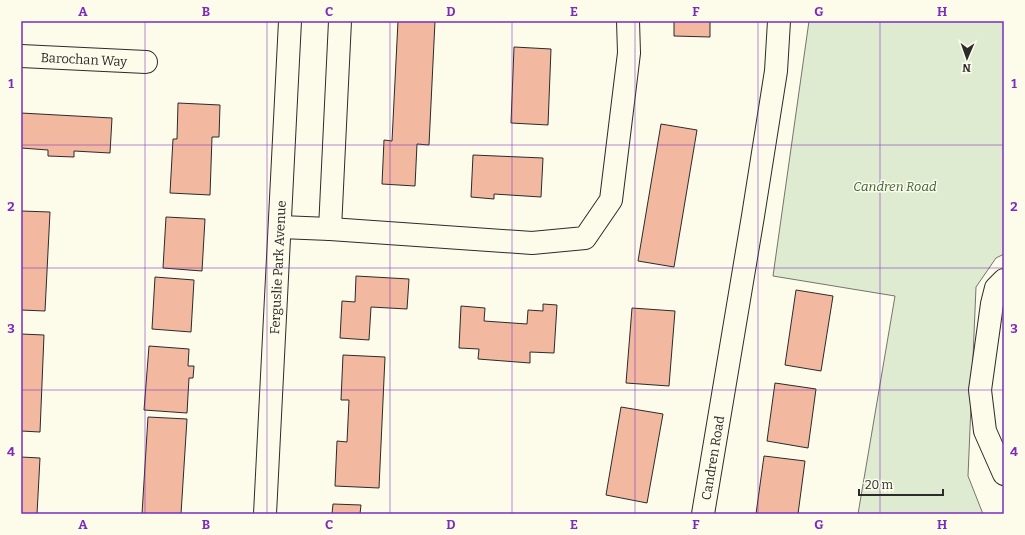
<svg xmlns="http://www.w3.org/2000/svg" width="1025" height="535" font-family="Bitter,serif">
<style>
.green{fill:#deebd1;stroke:#74746e}
.building{fill:#f2b8a0;stroke:#2b2b2b}
.lines{fill:none;stroke-linecap:round;stroke-linejoin:round}
.minor-casing{stroke:#2b2b2b;stroke-width:24}
.minor{stroke:#fdfbea;stroke-width:22}
.grid{fill:none;stroke:#7b2cbf;stroke-width:1;stroke-opacity:0.55}
.labels{text-anchor:middle;stroke-width:3;stroke-linejoin:round;paint-order:stroke}
.street-label{font-size:13px;fill:#2b2b2b;stroke:#fdfbea}
.park-label{font-size:13px;font-style:italic;fill:#34623c;stroke:#fdfbea}
.neatline{fill:none;stroke:#7b2cbf;stroke-width:1.5}
.grid-label{font-size:13px;text-anchor:middle;font-weight:bold;fill:#7b2cbf}
</style>
<rect width="100%" height="100%" fill="#fdfbea"/>
<path class="green" d="M809,21H1004V254L996,258L976,287L968,476L983,514H858L895,296L773,276Z"/>
<g class="building">
<path d="M398,21H435L429,145L417,144L415,186L382,184L384,140L392,141Z"/>
<path d="M674,21H710V37L674,36Z"/>
<path d="M514,47L551,49L548,125L511,123Z"/>
<path d="M178,103L220,105L219,137H212L210,195L170,193L173,139H177Z"/>
<path d="M21,113L112,118L110,153L74,151V157L48,156V150L21,148Z"/>
<path d="M661,124L697,130L674,267L638,261Z"/>
<path d="M473,155L543,158L541,197L494,194V199L471,197Z"/>
<path d="M21,211L50,212L45,311L21,310Z"/>
<path d="M166,217L205,219L202,271L163,268Z"/>
<path d="M356,276L409,279L407,309L371,307L369,340L340,338L342,301L355,302Z"/>
<path d="M155,277L194,280L191,332L152,329Z"/>
<path d="M796,290L833,296L821,371L785,365Z"/>
<path d="M543,304L557,305L554,353L530,352V363L478,359L479,349L459,348L461,306L485,308L484,321L527,324L528,310L543,311Z"/>
<path d="M632,308L675,311L669,386L626,383Z"/>
<path d="M21,334L44,335L40,432L21,431Z"/>
<path d="M149,346L189,349L188,366H194L193,378H189L187,413L144,410Z"/>
<path d="M343,355L385,357L379,488L335,486L337,441L347,442L349,400H341Z"/>
<path d="M775,383L816,389L808,448L767,441Z"/>
<path d="M621,407L663,414L647,503L606,495Z"/>
<path d="M148,417L187,419L181,514H142Z"/>
<path d="M764,456L805,461L798,514H756Z"/>
<path d="M21,457L40,458L37,514H21Z"/>
<path d="M333,504L361,505L360,514H332Z"/>
</g>
<g class="lines">
<g class="minor-casing">
<g id="minor">
<path id="s1" d="M21,56L146,62"/>
<path d="M280,227L330,229L532,243L585,238L611,200L629,53L628,21"/>
<path d="M330,229L340,21"/>
<path d="M1004,280L996,288L992,304L980,390L985,431L1004,474"/>
<path id="s2" d="M265,514L290,21"/>
<path id="s3" d="M703,514L753,216L776,71L779,21"/>
</g>
</g>
<use href="#minor" class="minor"/>
</g>
<path class="grid" d="M145,21V514M267,21V514M390,21V514M512,21V514M635,21V514M758,21V514M880,21V514M21,145H1004M21,268H1004M21,390H1004"/>
<g class="labels">
<g class="street-label">
<text dy="5" stroke="none"><textPath href="#s1" startOffset="63">Barochan Way</textPath></text>
<text dy="5" stroke="none"><textPath href="#s2" startOffset="247">Ferguslie Park Avenue</textPath></text>
<text dy="5" stroke="none"><textPath href="#s3" startOffset="57">Candren Road</textPath></text>
</g>
<g class="park-label">
<text x="895" y="191">Candren Road</text>
</g>
</g>
<rect width="1025" height="535" fill="none" stroke="#fdfbea" stroke-width="44"/>
<g transform="translate(967 58) rotate(182)" stroke="#fdfbea" stroke-width="3" paint-order="stroke">
<path d="M0-3L7 15L0 10L-7 15Z" fill="#2b2b2b"/>
<text y="-6" font-size="11" font-weight="bold" text-anchor="middle" fill="#2b2b2b">N</text>
</g>
<path d="M859 489v6h84v-6" fill="none" stroke="#2b2b2b" stroke-width="2"/>
<text x="865" y="489" font-size="12" fill="#2b2b2b" stroke="#fdfbea" stroke-width="3" paint-order="stroke">20 m</text>
<rect x="22" y="22" width="981" height="491" class="neatline"/>
<g class="grid-label">
<text x="83" y="16">A</text>
<text x="206" y="16">B</text>
<text x="329" y="16">C</text>
<text x="451" y="16">D</text>
<text x="574" y="16">E</text>
<text x="696" y="16">F</text>
<text x="819" y="16">G</text>
<text x="942" y="16">H</text>
<text x="11" y="88">1</text>
<text x="1014" y="88">1</text>
<text x="11" y="211">2</text>
<text x="1014" y="211">2</text>
<text x="11" y="333">3</text>
<text x="1014" y="333">3</text>
<text x="11" y="456">4</text>
<text x="1014" y="456">4</text>
<text x="83" y="529">A</text>
<text x="206" y="529">B</text>
<text x="329" y="529">C</text>
<text x="451" y="529">D</text>
<text x="574" y="529">E</text>
<text x="696" y="529">F</text>
<text x="819" y="529">G</text>
<text x="942" y="529">H</text>
</g>
</svg>
